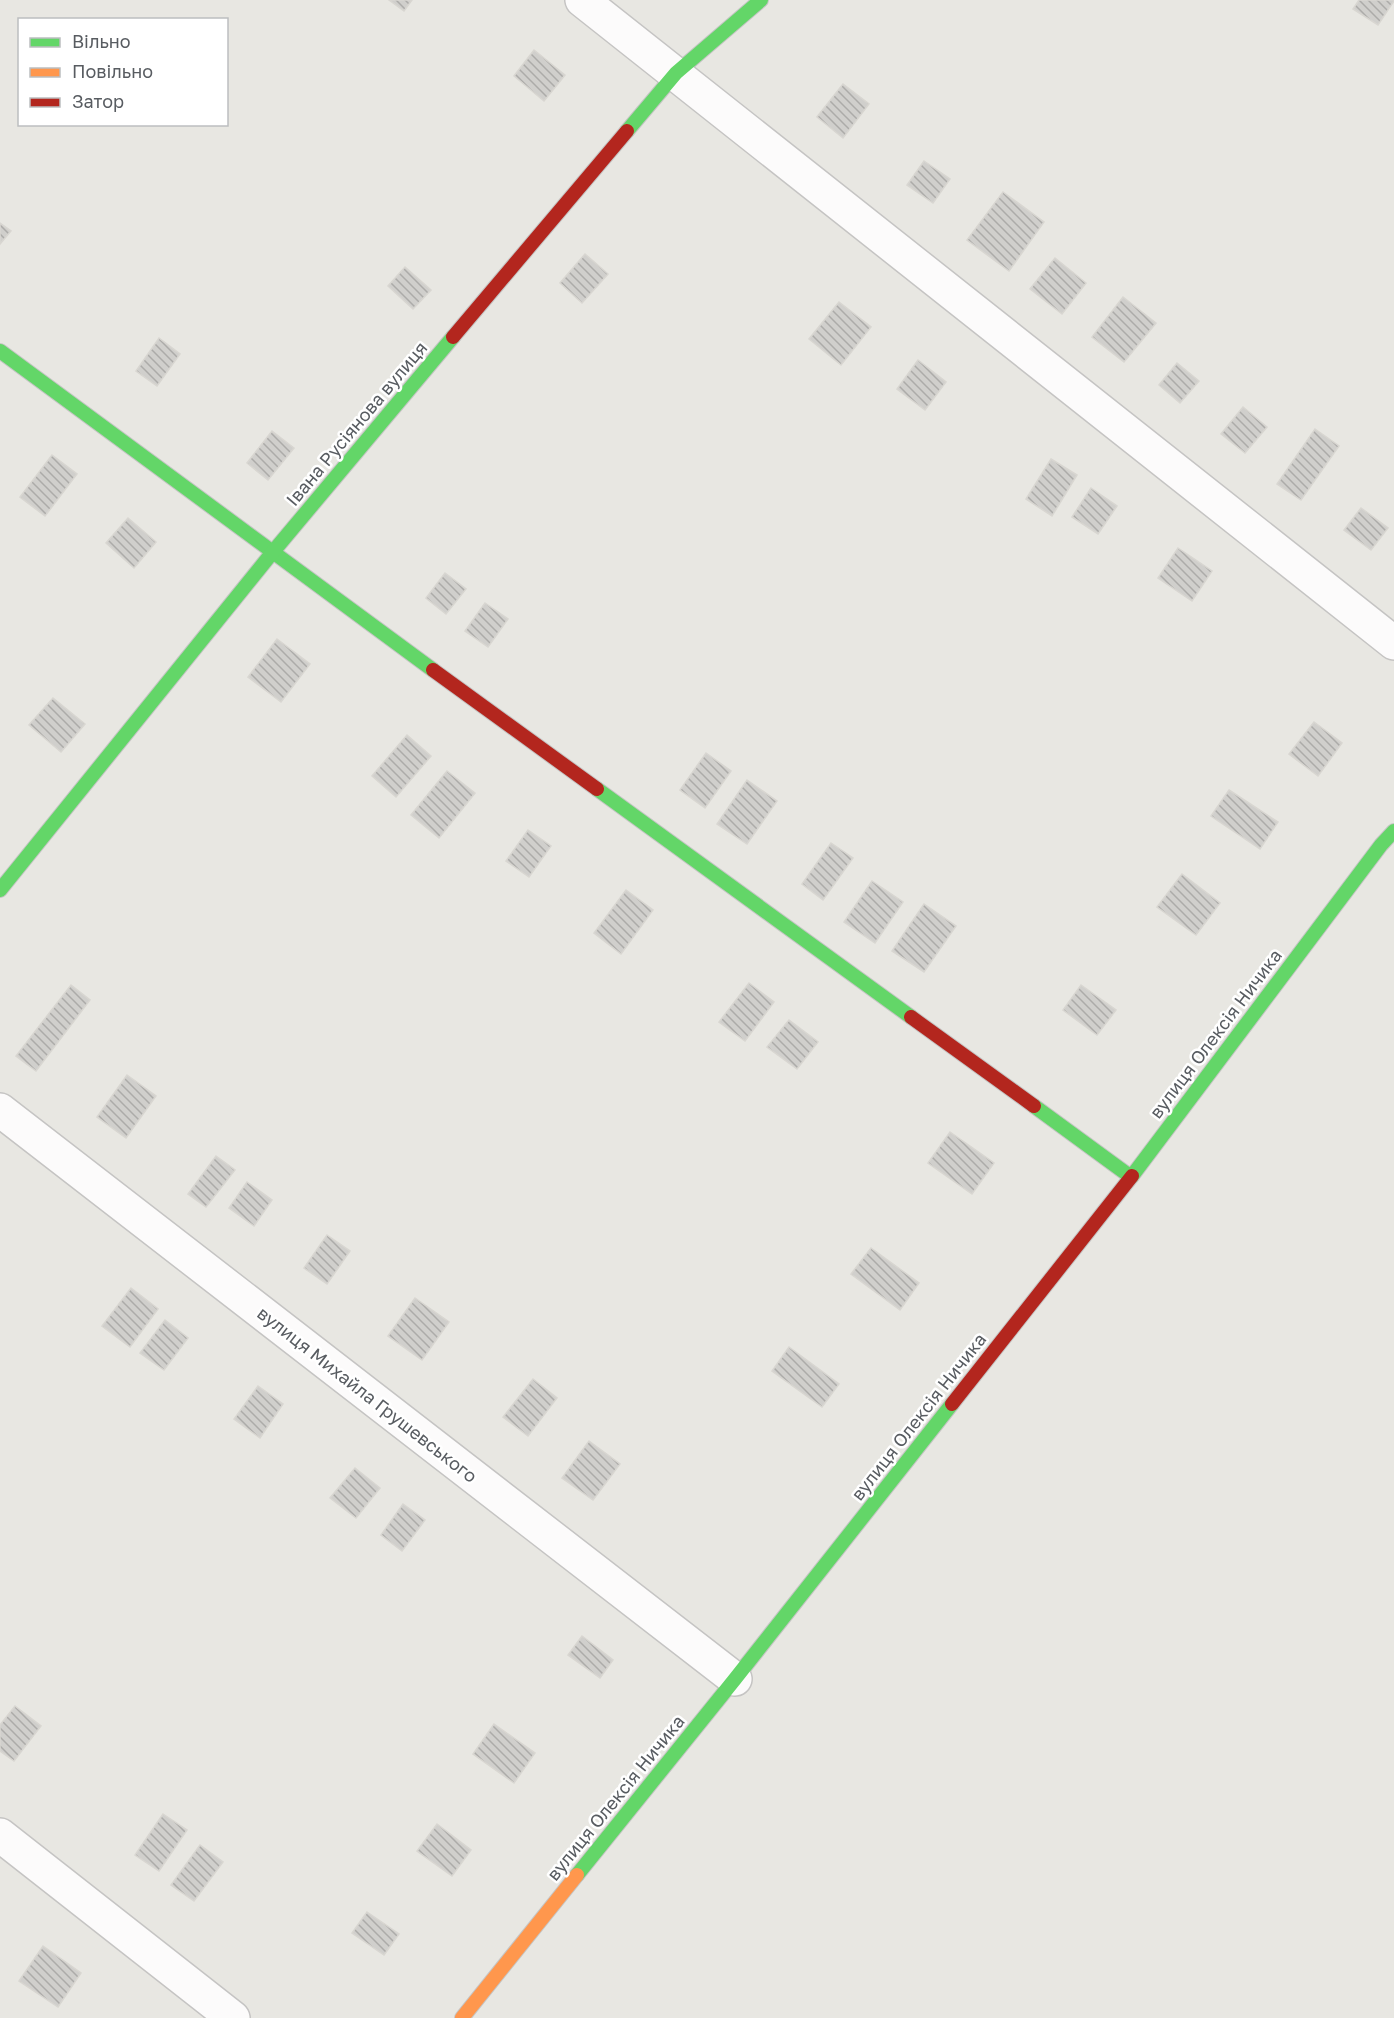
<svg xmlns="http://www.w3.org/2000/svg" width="1394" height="2018" font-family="'Golos Text',sans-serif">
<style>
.building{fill:url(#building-back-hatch);stroke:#d8d6d1;stroke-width:1.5}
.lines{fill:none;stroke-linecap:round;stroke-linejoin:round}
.street-casing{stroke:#c5c4c3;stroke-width:36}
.fast-casing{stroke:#c5c5c4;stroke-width:16}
.slow-casing{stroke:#c5c5c4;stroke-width:16}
.jam-casing{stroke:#c5c5c4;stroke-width:16}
.street{stroke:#fcfbfb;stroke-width:33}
.fast{stroke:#63d668;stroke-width:14}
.slow{stroke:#ff974d;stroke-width:14}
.jam{stroke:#b3261e;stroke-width:14}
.labels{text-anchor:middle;stroke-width:5;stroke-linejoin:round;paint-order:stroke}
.street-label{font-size:18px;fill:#585c61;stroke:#fff}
</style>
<defs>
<pattern id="building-back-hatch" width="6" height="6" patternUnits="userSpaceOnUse" patternTransform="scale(1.5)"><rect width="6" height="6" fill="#d0cfcc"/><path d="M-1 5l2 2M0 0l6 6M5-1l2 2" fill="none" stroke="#acaba9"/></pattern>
</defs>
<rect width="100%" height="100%" fill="#e8e7e2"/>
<g class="building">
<path d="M389,0H412L404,11Z"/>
<path d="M1359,0H1393L1394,1L1378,25L1353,9Z"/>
<path d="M534,50L565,75L544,101L514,76Z"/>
<path d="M843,84L869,104L843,138L817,117Z"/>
<path d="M924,161L950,179L933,203L907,185Z"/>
<path d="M1003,192L1044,222L1009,271L967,240Z"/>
<path d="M0,223L11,231L0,244Z"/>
<path d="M585,254L608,274L582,303L560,283Z"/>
<path d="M1055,258L1086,283L1062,314L1030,289Z"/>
<path d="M405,267L431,290L413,309L388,286Z"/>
<path d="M1123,297L1156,323L1124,362L1092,337Z"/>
<path d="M839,302L871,327L841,365L809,339Z"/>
<path d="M159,338L180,354L157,386L136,371Z"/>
<path d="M918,360L946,382L925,410L897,389Z"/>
<path d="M1177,363L1199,381L1180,403L1159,385Z"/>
<path d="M1243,407L1267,427L1245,453L1221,434Z"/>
<path d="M1315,429L1339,446L1301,500L1277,484Z"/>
<path d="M272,431L294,448L268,480L247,463Z"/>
<path d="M52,455L77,474L45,516L20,497Z"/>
<path d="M1051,459L1077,475L1052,516L1026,499Z"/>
<path d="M1091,488L1117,506L1098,534L1072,517Z"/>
<path d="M1361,508L1388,528L1371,550L1344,530Z"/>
<path d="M128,518L156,542L134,568L106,543Z"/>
<path d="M1178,548L1212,571L1192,601L1158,578Z"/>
<path d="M445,573L466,589L446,614L426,598Z"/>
<path d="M485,603L508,619L488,647L465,631Z"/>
<path d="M277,639L310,664L281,702L248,677Z"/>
<path d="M53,698L85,724L61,752L29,725Z"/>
<path d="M1314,722L1342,743L1318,776L1289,754Z"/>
<path d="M407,735L431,756L396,797L372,776Z"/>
<path d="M706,753L731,771L705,808L680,790Z"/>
<path d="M447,771L475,793L439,838L411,815Z"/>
<path d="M747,780L777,801L747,844L717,824Z"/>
<path d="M1229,790L1278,822L1260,849L1211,816Z"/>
<path d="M528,830L551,846L529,877L506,861Z"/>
<path d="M831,843L853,858L823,900L802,884Z"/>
<path d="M1182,874L1220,903L1196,935L1157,907Z"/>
<path d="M872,881L903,902L875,943L844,922Z"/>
<path d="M626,890L653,910L621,954L594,933Z"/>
<path d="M924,904L956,926L924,972L892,951Z"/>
<path d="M749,983L774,1002L745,1041L719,1022Z"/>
<path d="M71,985L90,1000L36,1071L16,1056Z"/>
<path d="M1081,985L1116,1010L1097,1035L1063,1010Z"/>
<path d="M789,1020L818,1042L797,1069L767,1047Z"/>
<path d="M127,1075L156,1096L126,1138L97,1117Z"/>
<path d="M950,1132L994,1163L972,1194L928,1163Z"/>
<path d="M216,1156L235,1170L206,1207L188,1194Z"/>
<path d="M247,1182L272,1200L254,1226L229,1208Z"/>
<path d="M327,1235L350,1251L327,1284L304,1268Z"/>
<path d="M871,1248L919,1283L900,1310L851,1274Z"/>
<path d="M131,1288L158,1309L130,1347L102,1326Z"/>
<path d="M415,1298L449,1322L422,1360L388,1336Z"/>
<path d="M165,1320L188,1338L164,1370L140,1353Z"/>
<path d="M789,1347L839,1384L822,1407L772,1371Z"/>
<path d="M533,1379L557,1398L528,1436L503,1417Z"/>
<path d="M258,1386L283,1404L260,1438L234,1419Z"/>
<path d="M589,1441L620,1464L593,1500L562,1478Z"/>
<path d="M355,1468L380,1488L356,1518L330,1498Z"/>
<path d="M403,1504L425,1520L402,1551L381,1535Z"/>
<path d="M582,1636L613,1660L600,1678L568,1655Z"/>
<path d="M15,1706L41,1726L14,1761L0,1751V1725Z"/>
<path d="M494,1724L535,1753L514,1783L473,1754Z"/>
<path d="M163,1814L187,1830L159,1871L135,1855Z"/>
<path d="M437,1824L471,1850L452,1876L417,1851Z"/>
<path d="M200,1845L223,1862L194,1901L171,1885Z"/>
<path d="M367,1912L399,1934L384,1955L352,1933Z"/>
<path d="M43,1946L81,1973L58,2007L19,1981Z"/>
</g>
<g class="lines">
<g class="street-casing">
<g id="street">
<path d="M582,0L1394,643"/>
<path d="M0,1110L735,1679"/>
<path d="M0,1835L233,2018"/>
</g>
</g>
<g class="fast-casing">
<g id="fast">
<path d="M627,131L676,73L761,0"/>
<path d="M0,351L433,670"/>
<path d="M597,789L911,1017"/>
<path d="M0,890L272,553L453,337"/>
<path d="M1034,1106L1131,1177"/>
<path d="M1132,1176L1381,845L1394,831"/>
<path d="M577,1875L735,1679L952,1404"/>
</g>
</g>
<g class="slow-casing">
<path id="slow" d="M462,2018L577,1875"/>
</g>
<g class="jam-casing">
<g id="jam">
<path d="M453,337L627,131"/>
<path d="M433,670L597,789"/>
<path d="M911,1017L1034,1106"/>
<path d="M952,1404L1132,1176"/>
</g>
</g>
<use href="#street" class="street"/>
<use href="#fast" class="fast"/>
<use href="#slow" class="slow"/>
<use href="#jam" class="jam"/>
</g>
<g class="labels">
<g class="street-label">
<text transform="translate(357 424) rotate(-50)" y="6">Івана Русіянова вулиця</text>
<text transform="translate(1216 1034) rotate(-53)" y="6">вулиця Олексія Ничика</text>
<text transform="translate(367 1395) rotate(38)" y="6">вулиця Михайла Грушевського</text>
<text transform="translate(919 1417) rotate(-52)" y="6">вулиця Олексія Ничика</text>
<text transform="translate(616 1798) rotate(-51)" y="6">вулиця Олексія Ничика</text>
</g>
</g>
<rect x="18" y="18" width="210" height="108" fill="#ffffff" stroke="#bcbec0" stroke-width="1.5"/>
<rect x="30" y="38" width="30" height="9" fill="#63d668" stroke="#bcbec0" stroke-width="1.5"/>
<text x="72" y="48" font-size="18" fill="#585c61">Вільно</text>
<rect x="30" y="68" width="30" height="9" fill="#ff974d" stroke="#bcbec0" stroke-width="1.5"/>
<text x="72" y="78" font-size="18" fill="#585c61">Повільно</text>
<rect x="30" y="98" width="30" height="9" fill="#b3261e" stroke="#bcbec0" stroke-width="1.5"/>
<text x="72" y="108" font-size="18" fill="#585c61">Затор</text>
</svg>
